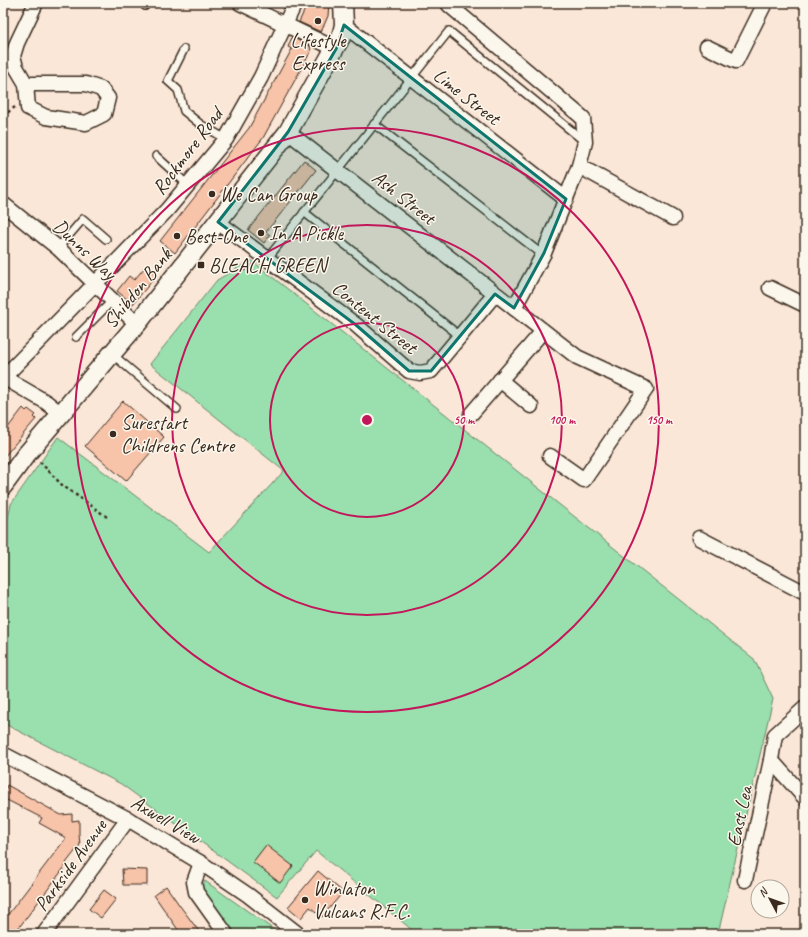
<svg xmlns="http://www.w3.org/2000/svg" width="808" height="937" font-family="Caveat,sans-serif">
<style>
.green{fill:#99e0ae;stroke:#6a8566}
.building{fill:#f7c3a9;stroke:#3b2a1e}
.lines{fill:none;stroke-linecap:round;stroke-linejoin:round}
.service-casing{stroke:#3b2a1e;stroke-width:10}
.minor-casing{stroke:#3b2a1e;stroke-width:17}
.tertiary-casing{stroke:#3b2a1e;stroke-width:21}
.path{stroke:#3b2a1e;stroke-width:2.5;stroke-dasharray:3 3;stroke-linecap:butt}
.service{stroke:#fbf7ec;stroke-width:7}
.minor{stroke:#fbf7ec;stroke-width:14}
.tertiary{stroke:#fbf7ec;stroke-width:18}
.marked{fill:#0f766e;fill-opacity:0.2;stroke:#0f766e;stroke-width:3;stroke-linejoin:round}
.ring{fill:none;stroke:#c2185b;stroke-width:2}
.poi-dot{fill:#3b2a1e;stroke:#fbf7ec;stroke-width:1.5}
.labels{text-anchor:middle;stroke-width:3;stroke-linejoin:round;paint-order:stroke}
.poi-label{font-size:20px;fill:#3b2a1e;stroke:#fbf7ec;text-anchor:start}
.street-label{font-size:20px;fill:#3b2a1e;stroke:#fbf7ec}
.centre{fill:#c2185b;stroke:#fbf7ec;stroke-width:2}
.ring-label{font-size:12px;text-anchor:middle;font-weight:bold;fill:#c2185b;stroke:#fbf7ec;stroke-width:3;stroke-linejoin:round;paint-order:stroke}
</style>
<rect width="100%" height="100%" fill="#fae7d8"/>
<filter id="ink" filterUnits="userSpaceOnUse"><feTurbulence type="fractalNoise" baseFrequency=".025" numOctaves="2"/><feDisplacementMap in="SourceGraphic" scale="8" xChannelSelector="R" yChannelSelector="G"/><feConvolveMatrix kernelMatrix="1 2 1 2 8 2 1 2 1" color-interpolation-filters="sRGB"/></filter>
<g filter="url(#ink)">
<g class="green">
<path d="M251,260L754,659L773,699L718,934H417L316,851L277,897L121,784L3,723V540L11,504L58,437L209,552L284,471L150,364L217,280Z"/>
<path d="M205,881L280,934H235L205,892L202,886Z"/>
</g>
<g class="building">
<path d="M305,3H329L328,16L321,32L299,22L306,7Z"/>
<path d="M292,37L310,46L311,51L263,138L175,253L160,241L249,128L292,49L288,47Z"/>
<path d="M304,160L316,170L266,232L270,235L264,243L248,230Z"/>
<path d="M146,266L157,275L133,304L117,291L129,276L134,280Z"/>
<path d="M123,401L164,437L126,481L85,446Z"/>
<path d="M23,408L26,411L28,409L36,415L34,417L36,419L3,458V434Z"/>
<path d="M7,785L61,815L72,814V821L79,820V834L80,845L66,863L67,864L14,934H3V921L66,838L39,823L42,818L3,798Z"/>
<path d="M266,845L293,866L280,883L253,862Z"/>
<path d="M122,869L147,870V885H123Z"/>
<path d="M318,871L343,892L322,917L310,907L301,918L288,907Z"/>
<path d="M166,886L180,906L201,934H181L174,924L154,895Z"/>
<path d="M104,890L116,899L101,918L89,909Z"/>
</g>
<g class="lines">
<g class="service-casing">
<g id="service">
<path d="M145,6L146,3"/>
<path d="M184,49L168,81L178,90L184,111L200,124L226,139"/>
<path d="M374,124L543,255"/>
<path d="M156,156L188,185"/>
<path d="M304,212L460,336"/>
<path d="M58,248L83,219L106,239"/>
<path d="M267,259L449,31L584,141"/>
<path d="M76,337L112,301"/>
<path d="M112,354L177,409"/>
</g>
</g>
<g class="minor-casing">
<g id="minor">
<path d="M240,3L336,49"/>
<path d="M449,5L583,118L585,142L579,166L544,253L514,308"/>
<path d="M344,25L566,199"/>
<path d="M707,47L736,61L765,3"/>
<path d="M26,84H86L101,89L108,98L104,114L86,123L46,117L28,108L26,84L16,67L13,56L17,43L36,3"/>
<path d="M288,132L577,357L646,389L584,480L550,456"/>
<path d="M579,166L673,218"/>
<path d="M3,204L58,248L137,324"/>
<path d="M218,222L356,325L409,371L420,373L431,371L495,294"/>
<path d="M770,288L805,305"/>
<path d="M3,377L46,402L61,414"/>
<path d="M4,377L167,210L226,139L261,77L295,3"/>
<path d="M500,380L531,406"/>
<path d="M471,414L543,331"/>
<path d="M699,538L805,593"/>
<path d="M805,708L775,735L771,760L805,798"/>
<path d="M3,754L128,819L201,863L248,895L298,934"/>
<path d="M201,863L194,882L196,892L226,934"/>
<path d="M745,880L771,760"/>
<path d="M44,934L128,819"/>
</g>
</g>
<g class="tertiary-casing">
<path id="tertiary" d="M3,486L25,456L137,324L288,132L341,37L344,25L343,3"/>
</g>
<g class="path">
<path d="M3,116L15,107"/>
<path d="M40,462L62,485L107,517"/>
</g>
<use href="#service" class="service"/>
<use href="#minor" class="minor"/>
<use href="#tertiary" class="tertiary"/>
</g>
</g>
<path class="marked" d="M344,25L566,199L544,253L514,308L495,294L431,371H409L356,325L218,222L288,132L336,49Z"/>
<g class="ring">
<circle cx="367" cy="420" r="97"/>
<circle cx="367" cy="420" r="195"/>
<circle cx="367" cy="420" r="292"/>
</g>
<g class="poi-dot">
<circle cx="318" cy="21" r="4"/>
<circle cx="212" cy="194" r="4"/>
<circle cx="261" cy="233" r="4"/>
<circle cx="177" cy="236" r="4"/>
<rect x="197" y="261" width="8" height="8" rx="2"/>
<circle cx="113" cy="434" r="4"/>
<circle cx="305" cy="900" r="4"/>
</g>
<g class="labels">
<g class="poi-label">
<text x="318" y="47" text-anchor="middle">Lifestyle<tspan x="318" dy="23">Express</tspan></text>
<text x="220" y="201">We Can Group</text>
<text x="269" y="240">In A Pickle</text>
<text x="185" y="243">Best-One</text>
<text x="209" y="272">BLEACH GREEN</text>
<text x="121" y="429">Surestart<tspan x="121" dy="23">Childrens Centre</tspan></text>
<text x="313" y="895">Winlaton<tspan x="313" dy="23">Vulcans R.F.C.</tspan></text>
</g>
<g class="street-label">
<text transform="translate(467 96) rotate(38)" y="7">Lime Street</text>
<text transform="translate(187 151) rotate(-53)" y="7">Rockmore Road</text>
<text transform="translate(404 197) rotate(38)" y="7">Ash Street</text>
<text transform="translate(85 249) rotate(43)" y="7">Dunns Way</text>
<text transform="translate(137 288) rotate(-51)" y="7">Shibdon Bank</text>
<text transform="translate(375 317) rotate(39)" y="7">Content Street</text>
<text transform="translate(739 816) rotate(-78)" y="7">East Lea</text>
<text transform="translate(166 819) rotate(30)" y="7">Axwell View</text>
<text transform="translate(70 865) rotate(-54)" y="7">Parkside Avenue</text>
</g>
</g>
<circle cx="367" cy="420" r="6" class="centre"/>
<g class="ring-label">
<text x="464" y="424">50 m</text>
<text x="562" y="424">100 m</text>
<text x="659" y="424">150 m</text>
</g>
<rect width="808" height="937" fill="none" stroke="#fbf7ec" stroke-width="16"/>
<rect x="8" y="8" width="792" height="921" fill="none" stroke="#3b2a1e" stroke-width="1.5" filter="url(#ink)"/>
<g transform="translate(770 899) rotate(311)"><circle r="19" fill="#fbf7ec" stroke="#aea59a"/>
<path d="M0-3L7 15L0 10L-7 15Z" fill="#3b2a1e"/>
<text y="-6" font-size="11" font-weight="bold" text-anchor="middle" fill="#3b2a1e">N</text>
</g>
</svg>
